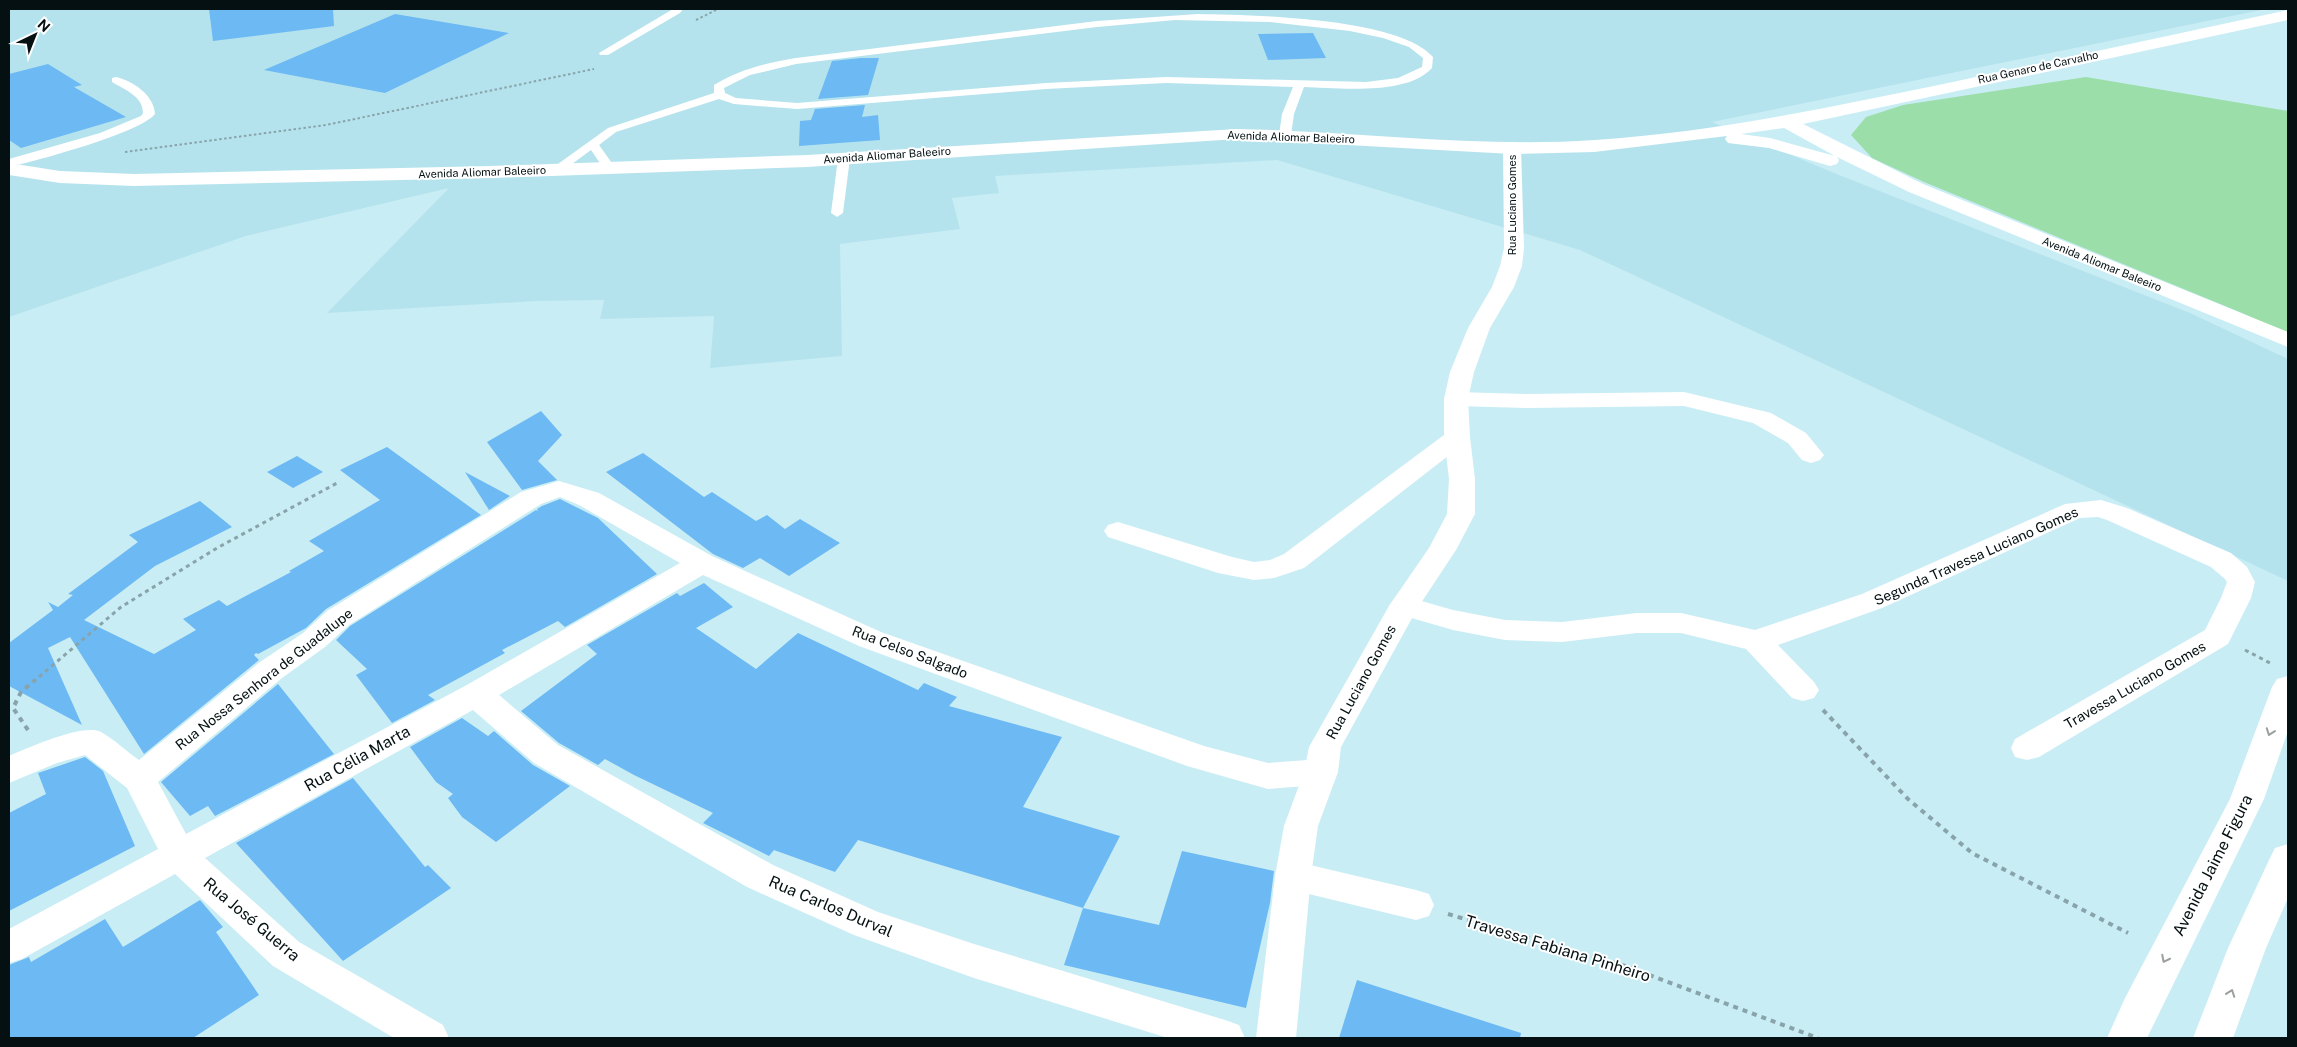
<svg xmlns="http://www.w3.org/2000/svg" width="2297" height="1047" font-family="'Public Sans',sans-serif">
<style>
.built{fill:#b5e3ed}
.green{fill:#9cdea9}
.building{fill:#6cb9f3}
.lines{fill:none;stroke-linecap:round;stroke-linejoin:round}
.path-far2{stroke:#88a4aa;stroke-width:2;stroke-dasharray:2.5 2.5;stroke-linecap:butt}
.path-far1{stroke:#88a4aa;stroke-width:3;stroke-dasharray:4 4;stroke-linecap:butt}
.path{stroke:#88a4aa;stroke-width:4;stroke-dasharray:5 5;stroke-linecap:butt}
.service{fill:#fff;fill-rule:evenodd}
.minor{fill:#fff;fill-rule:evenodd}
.tertiary{fill:#fff;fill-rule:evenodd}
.secondary{fill:#fff;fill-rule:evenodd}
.oneway{stroke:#9b9fa0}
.labels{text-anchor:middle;stroke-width:4;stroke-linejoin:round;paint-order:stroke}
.far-street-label{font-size:11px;fill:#041012;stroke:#fff}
.street-label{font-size:14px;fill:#041012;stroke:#fff}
.near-street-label{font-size:16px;fill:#041012;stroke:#fff}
</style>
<rect width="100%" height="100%" fill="#c9edf5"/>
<path class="built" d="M9,9H2266L1712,122L1839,175L2190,313L2288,359V581L1580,250L1277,160L995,176L999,193L952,198L960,229L840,244L842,356L710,368L714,316L600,319L604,300L537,301L327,313L449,188L246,236L9,317Z"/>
<path class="green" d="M2086,77L2288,111V335L2242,313L1924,182L1872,158L1851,135L1866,117L1903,105Z"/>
<g class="building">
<path d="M209,9H333L334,26L213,41Z"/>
<path d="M395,14L509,33L385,93L264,70Z"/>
<path d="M1313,33L1326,58L1268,60L1258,34Z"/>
<path d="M861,58H879L868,95L818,99L832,61Z"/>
<path d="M48,64L82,85L74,87L126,117L21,148L9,140V74Z"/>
<path d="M865,105L862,117L878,115L880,140L799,146L800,121L811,120L815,109Z"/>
<path d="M541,411L562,435L538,461L557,480L522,490L487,442Z"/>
<path d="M387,447L481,515L326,609L306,628L258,654L256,653L254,655L259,660L144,754L70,637L48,648L82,725L9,686V643L53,610L48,602L58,607L73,595L68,594L138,542L129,535L200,501L232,527L155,566L84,620L154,654L196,630L183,619L219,600L227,606L291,572L289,571L324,551L309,541L380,500L340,470Z"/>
<path d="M643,453L704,497L712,492L756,521L767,515L785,529L800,519L840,543L789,576L760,558L743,568L713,554L606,472Z"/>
<path d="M297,456L323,472L293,488L267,472Z"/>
<path d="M465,472L510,496L489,510Z"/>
<path d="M560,499L598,518L657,574L565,627L558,621L502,650L505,653L428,695L435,700L392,723L356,675L367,669L336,640L350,626L536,510L538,511L537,509L542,506Z"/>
<path d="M704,583L733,607L696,628L756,669L798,633L918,690L924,683L957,697L949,706L1062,737L1023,807L1120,836L1083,908L858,840L835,872L774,850L769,856L703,823L713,813L634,775L605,759L598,765L559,743L521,711L597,654L587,645L677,593L680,596Z"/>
<path d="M278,684L334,754L215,816L208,806L190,816L161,782Z"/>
<path d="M462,718L488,736L494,731L533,765L570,786L496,842L462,817L448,798L453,794L436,782L410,747Z"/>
<path d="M85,757L103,771L135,846L9,911V813L46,794L38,773Z"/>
<path d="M353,778L425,867L428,865L451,888L343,961L236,843Z"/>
<path d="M1182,851L1274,871L1270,903L1246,1008L1064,965L1083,908L1159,925Z"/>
<path d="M200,900L223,927L216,932L259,995L193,1038H9V965L29,957L31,962L105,919L123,947Z"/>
<path d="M1357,980L1521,1033L1520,1038H1339Z"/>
</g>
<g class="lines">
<g class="path-far2">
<path d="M696,20L718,9"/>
<path d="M125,152L326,125L594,69"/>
</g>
<g class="path-far1">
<path d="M2245,650L2270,663"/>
<path d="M33,682L121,607L217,548L339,482"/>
</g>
<g class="path">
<path d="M1823,710L1908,799L1972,853L2128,933"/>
<path d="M28,730L13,708L21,692L35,680"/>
<path d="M1448,914L1625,966L1818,1038"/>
</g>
<g class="service">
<path d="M673,9H683L680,13L608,55H600L599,53Z"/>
<path d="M1198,14C1250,15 1399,17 1433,57L1432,68C1407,96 1338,88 1304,87L1294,114L1291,135L1285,138L1279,135L1282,114L1293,87L1166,83L1046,89L797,109L734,104L719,99L616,132L599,145L614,166L612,169H604L591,150L561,172H553L551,169L608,128L714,93V85C740,69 766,63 796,58L1097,21ZM1175,20L1269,22L1350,31L1383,38L1409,47L1423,58L1422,67L1398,78L1366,82L1166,77L1046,83L797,103L736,98L725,93L724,88L750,75L796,64L1097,27Z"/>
<path d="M116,77C133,81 154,95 155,114C140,133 36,161 9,167V159L100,133L141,116L143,113C143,96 125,90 112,82V78Z"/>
<path d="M844,154L850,158L843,213L837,217L831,213L838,158Z"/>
</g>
<g class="minor">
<path d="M1456,392L1527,394L1684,392L1771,413L1806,433L1824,455L1820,460L1811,463L1802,460L1788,443L1753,423L1684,406L1527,408L1456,406L1447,404L1444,399L1447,394Z"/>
<path d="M1457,429L1466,432L1470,437L1466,442L1304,568L1274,578L1254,580L1218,573L1108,537L1104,531L1108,525L1118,522L1232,557L1254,562L1270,560L1284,554L1448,432Z"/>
<path d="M559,481L599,493L712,556L881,632L1204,746L1268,763L1321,759L1333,763L1338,772L1333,781L1321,785L1268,789L1187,766L859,646L703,575L499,695L558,745L773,865L878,912L974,944L1225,1020L1239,1025L1245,1038H1168L974,978L854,935L747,887L534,763L473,710L205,858L299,942L443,1025L449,1038H394L273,966L175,874L22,959L9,963V929L158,849L127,788L85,755L57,763L9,783V756C28,748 83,723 101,732C114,739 127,752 139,760L260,662L303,633L327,611L521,492ZM560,497L579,505L680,563L465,686L186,834L158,782L282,678L325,647L349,625L541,504Z"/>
<path d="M2101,500L2127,508L2231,553L2247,567L2255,582L2251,598L2228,644L2039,757L2027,760L2015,757L2011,748L2015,739L2205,630L2221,598L2227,582L2225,579L2211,567L2107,520L2098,517L2080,518L1882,608L1778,645L1814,682L1819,690L1814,698L1803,701L1792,698L1746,649L1681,633H1637L1562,642L1505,640L1453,630L1394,613L1389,606L1394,599L1404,596L1453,610L1505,620L1562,622L1637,613H1681L1755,630L1862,594L2065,504Z"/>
<path d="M1293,861L1416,890L1429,894L1434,905L1429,916L1416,920L1280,887L1275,876L1280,865Z"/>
</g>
<path class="tertiary" d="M1512,142L1519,144L1521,148L1524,248L1522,266L1514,287L1490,328L1474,372L1468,399L1470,437L1475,479V514L1456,550L1417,609L1341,747L1338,772L1318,826L1311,876L1296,1038H1256L1275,876L1284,826L1304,772L1309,747L1389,606L1429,548L1447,514L1449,479L1444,437V399L1450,372L1468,328L1492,287L1500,266L1504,248L1503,148L1505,144Z"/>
<g class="secondary">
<path d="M2288,10V20L1803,124L1923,184L2288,332V347L1909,192L1837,157L1839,160L1837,164L1830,166L1769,148L1728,143L1725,139L1727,136L1594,152L1512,154L1237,139L807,167L491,178L134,186L60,183L9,175V163L60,171L134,174L491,166L807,155L1237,129C1356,131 1475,148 1595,140C1715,132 1831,107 1948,83C2061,59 2175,34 2288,10ZM1784,128L1835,156L1770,138L1741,134Z"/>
<path d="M2288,676V731L2264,799L2147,1038H2107L2125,998L2230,799L2272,687L2277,679Z"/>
<path d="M2288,844V898L2266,948L2233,1038H2193L2228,948L2270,858L2275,848Z"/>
</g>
</g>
<defs><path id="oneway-chevron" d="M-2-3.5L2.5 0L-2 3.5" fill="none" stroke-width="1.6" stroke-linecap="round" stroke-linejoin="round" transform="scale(1.25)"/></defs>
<g class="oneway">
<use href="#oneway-chevron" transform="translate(2270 732) rotate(110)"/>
<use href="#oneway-chevron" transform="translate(2165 959) rotate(117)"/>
<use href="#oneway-chevron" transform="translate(2231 993) rotate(-70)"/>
</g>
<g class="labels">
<g class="far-street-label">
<text transform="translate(2038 67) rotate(-12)" y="4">Rua Genaro de Carvalho</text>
<text transform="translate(1291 137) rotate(2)" y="4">Avenida Aliomar Baleeiro</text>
<text transform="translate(887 155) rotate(-4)" y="4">Avenida Aliomar Baleeiro</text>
<text transform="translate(482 172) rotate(-2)" y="4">Avenida Aliomar Baleeiro</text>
<text transform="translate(1512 205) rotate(-90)" y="4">Rua Luciano Gomes</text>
<text transform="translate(2102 264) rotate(22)" y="4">Avenida Aliomar Baleeiro</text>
</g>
<g class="street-label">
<text transform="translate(1976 556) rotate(-24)" y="5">Segunda Travessa Luciano Gomes</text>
<text transform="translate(910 652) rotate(21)" y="5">Rua Celso Salgado</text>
<text transform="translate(264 679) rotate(-38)" y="5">Rua Nossa Senhora de Guadalupe</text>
<text transform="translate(1361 682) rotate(-61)" y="5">Rua Luciano Gomes</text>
<text transform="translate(2135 685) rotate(-30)" y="5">Travessa Luciano Gomes</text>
</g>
<g class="near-street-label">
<text transform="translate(357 758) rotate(-29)" y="6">Rua Célia Marta</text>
<text transform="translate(2212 865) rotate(-63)" y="6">Avenida Jaime Figura</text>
<text transform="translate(831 906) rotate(23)" y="6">Rua Carlos Durval</text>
<text transform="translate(252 919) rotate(40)" y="6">Rua José Guerra</text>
<text transform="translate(1558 948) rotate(17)" y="6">Travessa Fabiana Pinheiro</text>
</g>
</g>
<rect width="2297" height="1047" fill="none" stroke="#041012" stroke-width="20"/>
<g transform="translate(35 35) rotate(43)" stroke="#ffffff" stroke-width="4" paint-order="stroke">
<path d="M0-4L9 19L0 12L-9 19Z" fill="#041012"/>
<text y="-8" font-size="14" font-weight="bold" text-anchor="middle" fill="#041012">N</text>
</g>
</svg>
